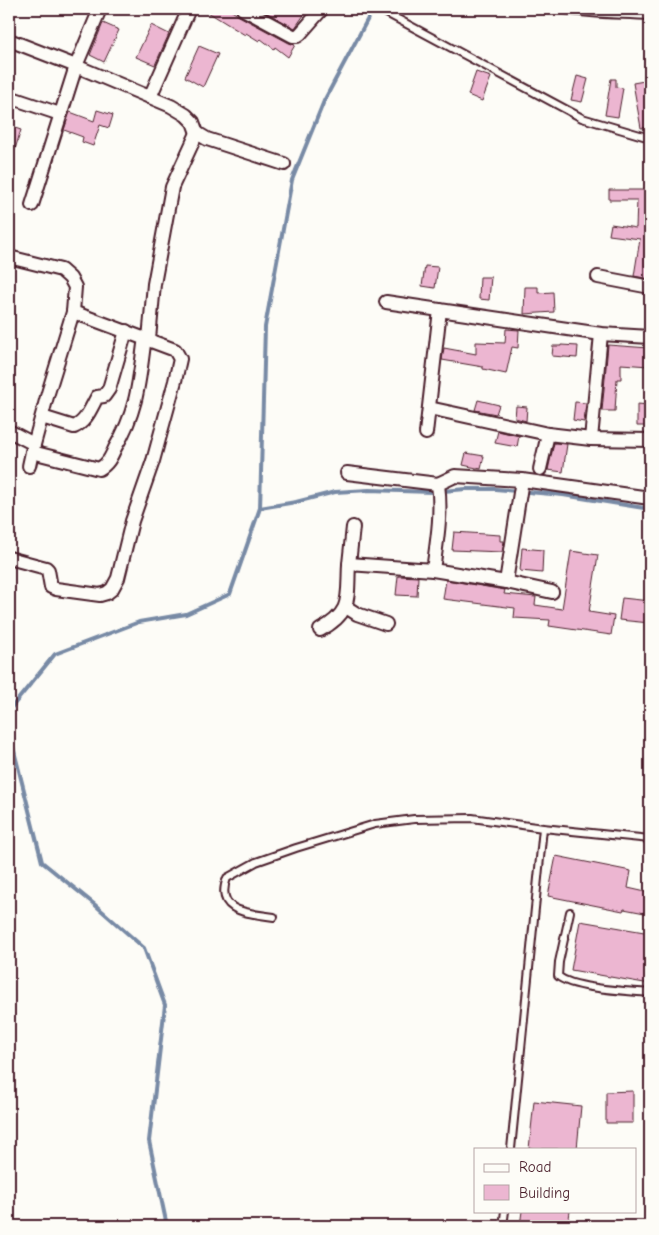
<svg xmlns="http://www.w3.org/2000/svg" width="659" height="1235" font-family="'Comic Neue',sans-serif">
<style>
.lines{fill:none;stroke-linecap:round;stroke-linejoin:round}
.stream{stroke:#788aa5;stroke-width:4}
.building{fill:#ecb6d1;stroke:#4a1f2b}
.lane-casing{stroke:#4a1f2b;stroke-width:10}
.street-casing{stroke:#4a1f2b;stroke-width:16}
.lane{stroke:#fdfcf7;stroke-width:6}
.street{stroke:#fdfcf7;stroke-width:12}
</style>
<rect width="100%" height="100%" fill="#fdfcf7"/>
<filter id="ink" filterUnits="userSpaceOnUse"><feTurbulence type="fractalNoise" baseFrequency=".02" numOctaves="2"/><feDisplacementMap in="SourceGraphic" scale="10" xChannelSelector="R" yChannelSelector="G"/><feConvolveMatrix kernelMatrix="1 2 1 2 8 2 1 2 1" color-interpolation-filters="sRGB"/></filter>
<g filter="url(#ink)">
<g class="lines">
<g class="stream">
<path d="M260,508L296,502L335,492L369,490L432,492L466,489H495L563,495L650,509"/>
<path d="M9,731L11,708L55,654L139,622L186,614L230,594L260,508L265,327L292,180L324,101L373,9"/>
<path d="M9,731L42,862L94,904L144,948L165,1005L149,1141L167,1226"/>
</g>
</g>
<g class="building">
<path d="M203,9H229L239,16L289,43L295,45L288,57L275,47L274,49L261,39L259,41L246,33L245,35Z"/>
<path d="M260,9H308L295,28Z"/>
<path d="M103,23L119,30L104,62L90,55Z"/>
<path d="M151,25L169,34L155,65L136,57Z"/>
<path d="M199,46L218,54L203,87L185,77Z"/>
<path d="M476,72L491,77L482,101L468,95Z"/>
<path d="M577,76L588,79L582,102L571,100Z"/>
<path d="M611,79H616V87L623,88L618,117L605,115Z"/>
<path d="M650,80V127L641,128L633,83Z"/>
<path d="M97,110L113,115L109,128L100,125L93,146L82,142L83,137L64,130L70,112L94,121Z"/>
<path d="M9,126L21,130L11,162H9Z"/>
<path d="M609,190H647V217H650V279L634,276L640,239L609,235L611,224L636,228L637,200H609Z"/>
<path d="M425,266L438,267L435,288L422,286Z"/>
<path d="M480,277H491L489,300L479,299Z"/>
<path d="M525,287H538V293L553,292L554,312L524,314Z"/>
<path d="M506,329L519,330L518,348L512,347L506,374L483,369V367L442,360L444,348L476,354V342L505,343Z"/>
<path d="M561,345L578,346L577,358L552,356L553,346H561Z"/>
<path d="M608,345L649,348V366L621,364V379H617L615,411H602Z"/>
<path d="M478,400L499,405L496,414L475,410Z"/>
<path d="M575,402L586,403L584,422L573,420Z"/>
<path d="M637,404L650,405V426H637Z"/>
<path d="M516,406L527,407L526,421L515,418Z"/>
<path d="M498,431L519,436L517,447L495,443Z"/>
<path d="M554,443L567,444L563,472L548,470Z"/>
<path d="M466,453L484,456L481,469L463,465Z"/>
<path d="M454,532L500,535V541H504L502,552L452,550Z"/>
<path d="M522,548L543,550L542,573L520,571Z"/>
<path d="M571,551L598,555L589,612L614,616L611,635L549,626L550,620L514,618L515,608L443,599L446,580L505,590L504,594L536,597L535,605L562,609Z"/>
<path d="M398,576L418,577L417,596L396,595Z"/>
<path d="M622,598L650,601V623L619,620Z"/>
<path d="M556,856L631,871L628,888L650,893V914L624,909L623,911L548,896Z"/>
<path d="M580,921L650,933V984L571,970Z"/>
<path d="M633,1091V1123H606V1092Z"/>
<path d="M534,1101L581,1106L577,1149H529Z"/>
<path d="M522,1211H570L568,1226H520Z"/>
</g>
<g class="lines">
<g class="lane-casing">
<g id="lane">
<path d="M379,9L582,118L650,138"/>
<path d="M559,9C589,15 620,14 650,16"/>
<path d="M570,912L559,962L558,976C573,989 629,991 650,993"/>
<path d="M274,917C249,913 214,913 227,878L256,862L296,848L375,824L414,819L472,818L543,828L650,839"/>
<path d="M511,1149L543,828"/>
<path d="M503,1226L505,1211"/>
</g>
</g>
<g class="street-casing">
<g id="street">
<path d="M243,9L293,36H297L300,34L322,9"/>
<path d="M9,40L76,66L171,106L186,115L193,122L197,133L207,139L284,164"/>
<path d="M9,97L60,114"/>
<path d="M150,97L189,9"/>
<path d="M32,205L76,66L100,9"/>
<path d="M9,257L61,270L70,278L75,287L73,312L48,393L32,452L99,469C108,464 111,457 115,448C138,410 139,380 145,337"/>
<path d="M598,277L650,287"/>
<path d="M386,302L601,334L650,337"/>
<path d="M149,339L154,284L172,187L197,133"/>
<path d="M429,408L548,434L591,439L650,440"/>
<path d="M42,417L74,427C86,422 91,408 97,397L104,396L109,389L126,331"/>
<path d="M9,431L34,444"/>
<path d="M426,433L440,310"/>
<path d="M591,439L601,334"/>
<path d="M29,466L32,452"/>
<path d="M540,469L548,434"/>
<path d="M347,473L438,484"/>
<path d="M9,558L46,568L48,570L51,587L56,589L100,595L107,593L112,589L118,578L132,521L153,461L175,381L180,359L175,350L73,312"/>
<path d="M349,564L353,527"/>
<path d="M506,582L522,480"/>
<path d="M552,592L506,582L433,570C437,541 442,513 438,484L455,476L522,480L650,498"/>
<path d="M346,607L357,614L386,624"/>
<path d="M320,630C353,612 347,598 349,564L433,570"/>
</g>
</g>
<use href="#lane" class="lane"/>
<use href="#street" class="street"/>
</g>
</g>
<rect width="659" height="1235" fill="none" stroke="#fdfcf7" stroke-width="30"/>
<rect x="15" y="15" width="629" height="1205" fill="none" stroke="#4a1f2b" stroke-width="2" filter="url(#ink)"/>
<rect x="474" y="1148" width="162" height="65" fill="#fdfcf7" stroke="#b5a4a5"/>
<rect x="484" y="1164" width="25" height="8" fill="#fdfcf7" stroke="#b5a4a5"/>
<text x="519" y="1172" font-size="15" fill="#4a1f2b">Road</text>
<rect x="484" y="1185" width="25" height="15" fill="#ecb6d1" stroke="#b5a4a5"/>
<text x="519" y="1198" font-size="15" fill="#4a1f2b">Building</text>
</svg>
